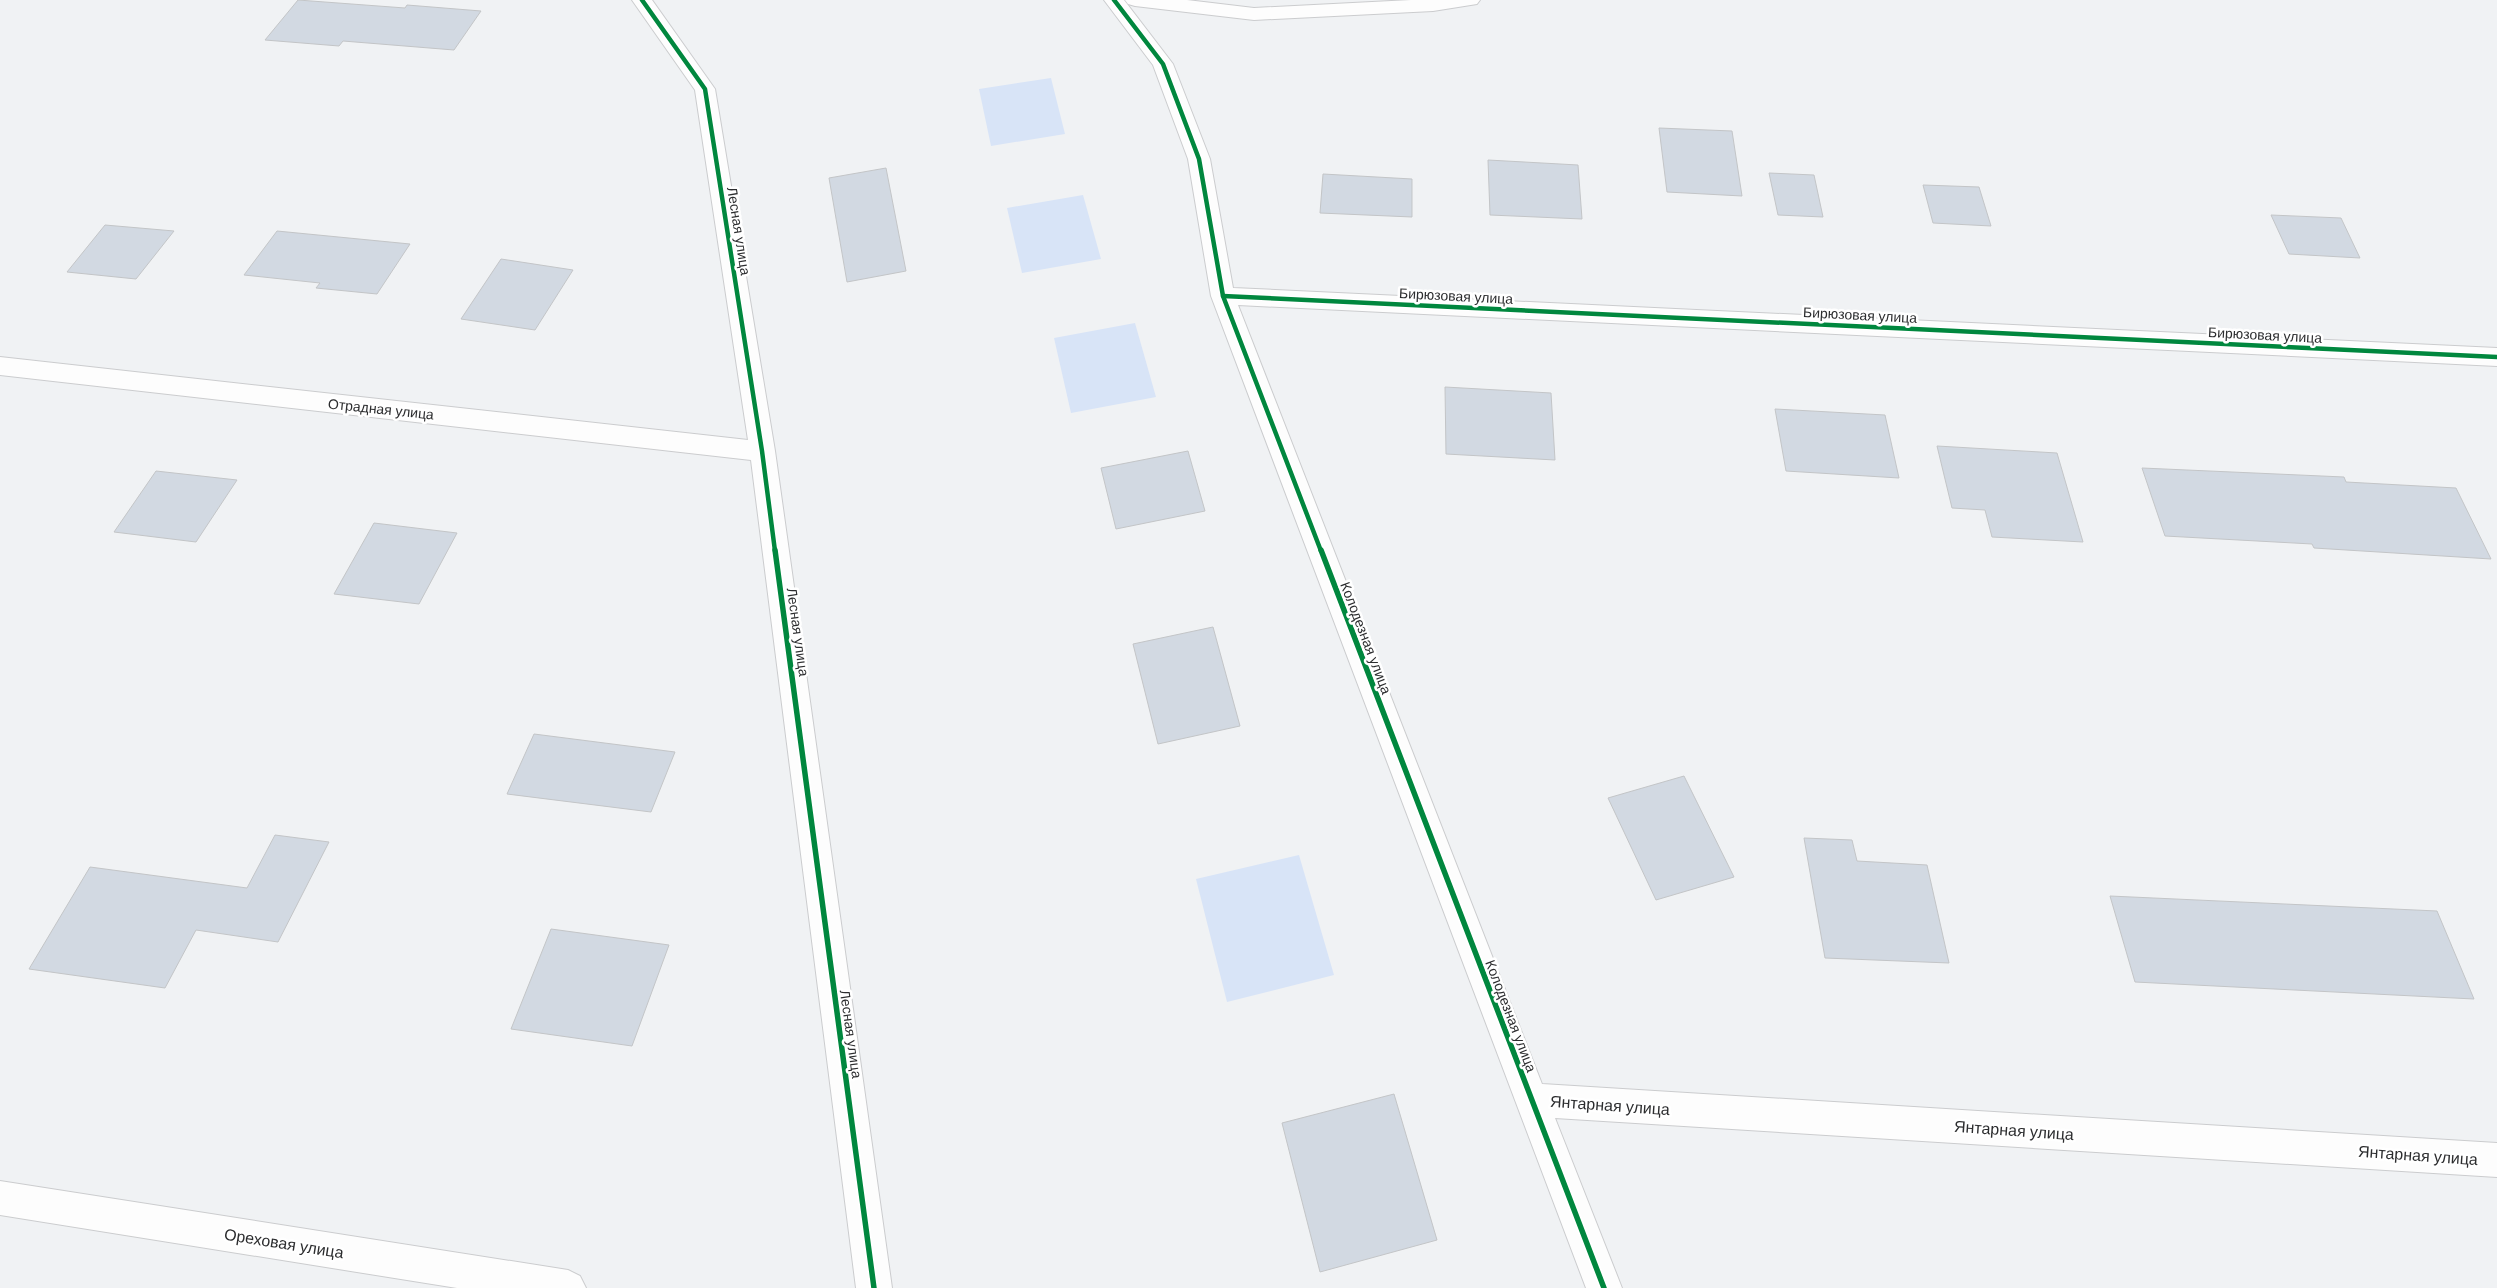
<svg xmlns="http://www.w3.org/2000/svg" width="2497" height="1288" font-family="'DM Sans',sans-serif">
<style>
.green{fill:#d8e4f7}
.building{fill:#d2d9e2;stroke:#c3c5c7}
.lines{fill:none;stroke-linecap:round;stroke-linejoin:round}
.minor-casing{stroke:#cbccce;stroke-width:2}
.minor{fill:#fdfdfd;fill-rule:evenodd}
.cycleway-far1-casing{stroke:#fff;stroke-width:7}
.cycleway-casing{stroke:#fff;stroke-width:9}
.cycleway-far1{stroke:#00873e;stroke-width:4.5}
.cycleway{stroke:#00873e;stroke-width:5.5}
.labels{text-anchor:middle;stroke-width:5;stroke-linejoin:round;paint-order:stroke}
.street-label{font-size:14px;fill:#2c2d2f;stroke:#fff}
.near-street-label{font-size:16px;fill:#2c2d2f;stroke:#fff}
</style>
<rect width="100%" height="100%" fill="#f0f2f4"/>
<g class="green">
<path d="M1051,78L1065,134L991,146L979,89Z"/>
<path d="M1083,195L1101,259L1022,273L1007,208Z"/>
<path d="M1135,323L1156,397L1071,413L1054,338Z"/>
<path d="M1299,855L1334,975L1227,1002L1196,879Z"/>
</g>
<g class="building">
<path d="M298,0L405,8L407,5L481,11L454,50L343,41L339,46L265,40Z"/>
<path d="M1659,128L1732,131L1742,196L1667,192Z"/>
<path d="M1488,160L1578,165L1582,219L1490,215Z"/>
<path d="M886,168L906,271L847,282L829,178Z"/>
<path d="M1769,173L1814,175L1823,217L1778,215Z"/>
<path d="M1323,174L1412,179V217L1320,213Z"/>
<path d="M1923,185L1979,187L1991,226L1933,223Z"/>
<path d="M2271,215L2341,218L2360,258L2289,254Z"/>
<path d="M105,225L174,231L136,279L67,272Z"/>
<path d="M277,231L410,244L377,294L316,288L320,283L244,275Z"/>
<path d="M501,259L573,270L535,330L461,319Z"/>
<path d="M1445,387L1551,393L1555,460L1446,454Z"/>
<path d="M1775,409L1885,415L1899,478L1786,471Z"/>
<path d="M1937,446L2057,453L2083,542L1992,537L1985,510L1952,508Z"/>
<path d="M1188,451L1205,511L1116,529L1101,468Z"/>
<path d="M2142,468L2344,477L2346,482L2456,488L2491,559L2314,548L2312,544L2165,536Z"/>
<path d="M156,471L237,480L196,542L114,532Z"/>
<path d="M374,523L457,533L419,604L334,594Z"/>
<path d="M1213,627L1240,726L1158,744L1133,644Z"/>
<path d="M534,734L675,752L651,812L507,794Z"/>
<path d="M1684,776L1734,877L1656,900L1608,798Z"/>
<path d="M275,835L329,842L278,942L196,930L165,988L29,969L90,867L247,888Z"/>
<path d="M1804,838L1852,840L1857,861L1927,865L1949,963L1825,958Z"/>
<path d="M2110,896L2437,911L2474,999L2135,982Z"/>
<path d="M551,929L669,945L632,1046L511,1029Z"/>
<path d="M1394,1094L1437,1240L1320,1272L1282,1123Z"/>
</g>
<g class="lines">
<g class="minor-casing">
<g id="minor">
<path d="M632,0H652L715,89L775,451L892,1288H856L751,460L0,375V357L748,440L695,90Z"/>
<path d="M1104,0H1124L1173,64L1210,159L1233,288L2497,348V366L1238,305L1542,1084L2497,1143V1177L1555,1118L1622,1288H1586L1211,296L1188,159L1153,65Z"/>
<path d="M1125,0H1187L1254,8L1411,0H1480L1477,4L1433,11L1254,20L1135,6L1128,4Z"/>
<path d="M0,1181L568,1270L580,1276L586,1288H457L0,1215Z"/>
</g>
</g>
<use href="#minor" class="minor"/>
<g class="cycleway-far1-casing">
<g id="cycleway-far1">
<path d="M642,0L705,89L762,451L775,551"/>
<path d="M1114,0L1163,64L1199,159L1223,296L1321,551"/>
<path d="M1223,296L2497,357"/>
</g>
</g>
<g class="cycleway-casing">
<g id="cycleway">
<path d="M775,550L874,1288"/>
<path d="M1321,550L1604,1288"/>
</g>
</g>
<use href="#cycleway-far1" class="cycleway-far1"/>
<use href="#cycleway" class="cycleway"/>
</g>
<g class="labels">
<g class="street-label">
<text transform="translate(739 231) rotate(81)" y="5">Лесная улица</text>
<text transform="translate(1456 296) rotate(3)" y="5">Бирюзовая улица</text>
<text transform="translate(1860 315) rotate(3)" y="5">Бирюзовая улица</text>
<text transform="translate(2265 335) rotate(3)" y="5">Бирюзовая улица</text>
<text transform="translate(381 409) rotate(6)" y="5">Отрадная улица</text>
<text transform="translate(798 632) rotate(82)" y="5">Лесная улица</text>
<text transform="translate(1366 638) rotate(69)" y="5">Колодезная улица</text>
<text transform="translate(1511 1016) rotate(69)" y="5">Колодезная улица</text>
<text transform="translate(851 1034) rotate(82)" y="5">Лесная улица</text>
</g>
<g class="near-street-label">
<text transform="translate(1610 1105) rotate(4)" y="6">Янтарная улица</text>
<text transform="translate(2014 1130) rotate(4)" y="6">Янтарная улица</text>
<text transform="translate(2418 1155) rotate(4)" y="6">Янтарная улица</text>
<text transform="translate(284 1243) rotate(9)" y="6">Ореховая улица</text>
</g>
</g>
</svg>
